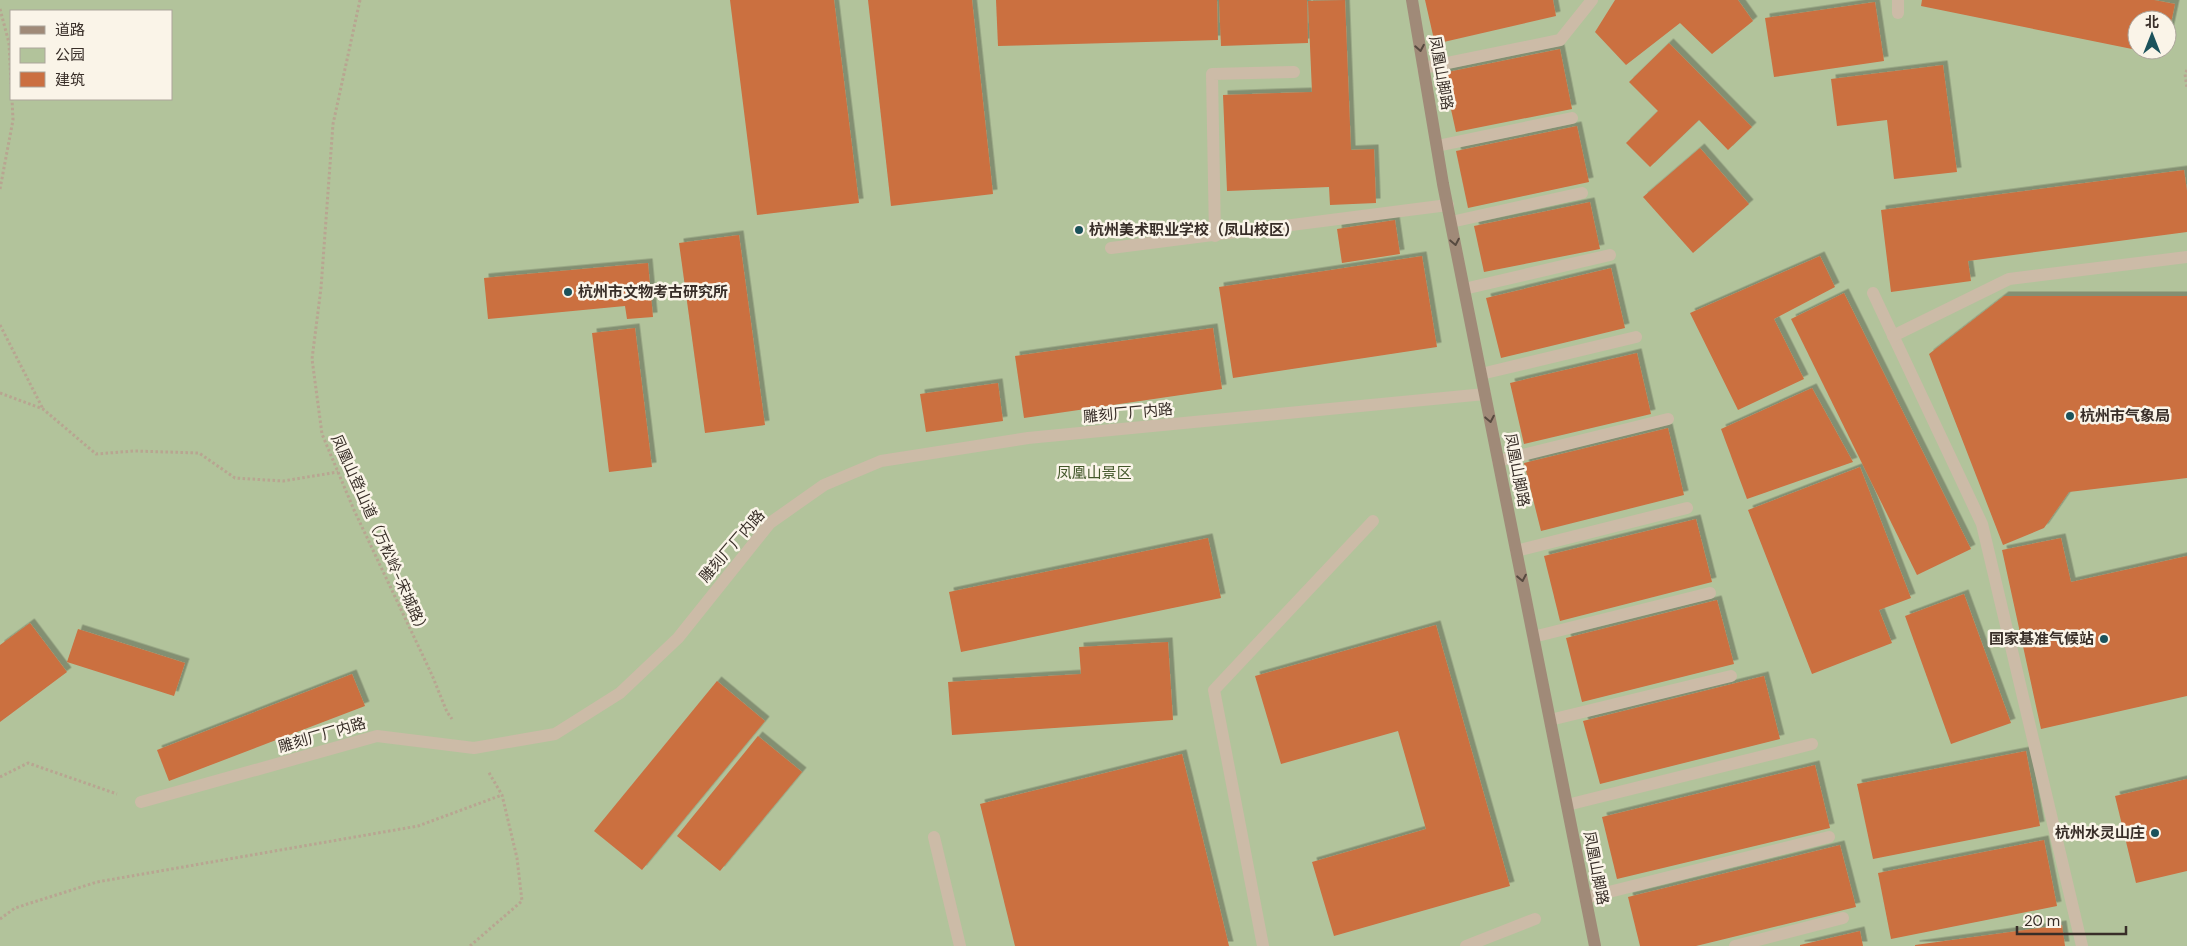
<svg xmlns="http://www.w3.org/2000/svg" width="2187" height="946" font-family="'DM Sans','Noto Sans SC',sans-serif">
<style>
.green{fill:#b2c39b;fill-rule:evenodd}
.building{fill:#cb6f41;filter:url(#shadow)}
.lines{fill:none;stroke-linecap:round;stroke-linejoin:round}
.path{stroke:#b8a591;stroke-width:3;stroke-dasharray:2.5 2.5;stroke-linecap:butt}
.lane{stroke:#ccbba7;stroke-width:12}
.secondary{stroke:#a08a78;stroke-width:12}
.oneway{stroke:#574a40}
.poi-dot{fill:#1b525b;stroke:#faf4e8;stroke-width:2}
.labels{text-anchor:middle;stroke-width:5;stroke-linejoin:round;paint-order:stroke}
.street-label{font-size:15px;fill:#382e28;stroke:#faf4e8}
.poi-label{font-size:15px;font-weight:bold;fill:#382e28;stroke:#faf4e8;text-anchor:start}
.park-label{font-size:15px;fill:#43572a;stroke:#faf4e8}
</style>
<defs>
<filter id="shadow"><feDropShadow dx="4.5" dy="-4.5" stdDeviation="0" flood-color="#0004"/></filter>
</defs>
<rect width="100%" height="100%" fill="#f3eadb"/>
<path class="green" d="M0,0H2187V946H0ZM11,11H171V99H11ZM2137,20H2167V50H2137Z"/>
<g class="building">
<path d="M730,0H834L859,203L757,215Z"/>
<path d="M868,0H972L993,194L891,206Z"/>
<path d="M996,0H1217L1218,40L998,46Z"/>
<path d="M1219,0H1307L1308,43L1221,46Z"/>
<path d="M1345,0L1351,150L1374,149L1376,203L1330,205L1329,187L1227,191L1223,95L1312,92L1308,1Z"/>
<path d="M1425,0H1553L1556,16L1435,44Z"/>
<path d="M1615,0H1738L1753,21L1712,54L1680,23L1626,65L1595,32Z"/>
<path d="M1922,0H2154L2175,4L2168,37L2167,20H2137V50L1921,6Z"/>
<path d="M1875,2L1884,61L1774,77L1765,18Z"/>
<path d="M1669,43L1752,127L1728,150L1699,120L1650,167L1626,143L1658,111L1629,82Z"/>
<path d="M1560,49L1572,109L1456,132L1443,73Z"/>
<path d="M2140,50H2165L2164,56Z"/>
<path d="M1943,65L1957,172L1894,179L1887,120L1837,126L1831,79Z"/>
<path d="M1577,126L1589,182L1468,208L1456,151Z"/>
<path d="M1700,148L1749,204L1693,253L1643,197Z"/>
<path d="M2184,170L2187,191V232L1968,261L1971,281L1891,292L1881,210Z"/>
<path d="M1590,202L1600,249L1484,272L1474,226Z"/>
<path d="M1395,220L1400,254L1342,263L1337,229Z"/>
<path d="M739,235L765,425L705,433L679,243Z"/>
<path d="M1422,256L1437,347L1233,378L1219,287Z"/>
<path d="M1820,256L1835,287L1774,319L1804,379L1738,410L1690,313Z"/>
<path d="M648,263L653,317L627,319L625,306L488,319L484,278Z"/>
<path d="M1611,268L1625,328L1501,358L1486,298Z"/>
<path d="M1844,293L1971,549L1917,575L1791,319Z"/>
<path d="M2004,296H2187V478L2069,492L2044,528L2003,545L1929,354Z"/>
<path d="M635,328L652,467L609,472L592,333Z"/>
<path d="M1213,328L1222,389L1024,418L1015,356Z"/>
<path d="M1637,353L1651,414L1524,444L1510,383Z"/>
<path d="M998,383L1003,421L926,432L920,394Z"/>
<path d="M1812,388L1853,462L1747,499L1721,429Z"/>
<path d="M1668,428L1684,495L1541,531L1524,463Z"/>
<path d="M1860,467L1911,598L1879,610L1892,643L1812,674L1748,510Z"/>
<path d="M1696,519L1712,582L1560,621L1544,556Z"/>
<path d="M1208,538L1221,598L961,652L949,592Z"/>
<path d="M2061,538L2071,582L2187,556V696L2041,729L2002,550Z"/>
<path d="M1964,594L2011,723L1951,744L1905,616Z"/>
<path d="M1717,600L1734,664L1582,702L1566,638Z"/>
<path d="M30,623L67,672L0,722V645Z"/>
<path d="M1436,625L1510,886L1334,936L1312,862L1426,829L1398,731L1281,764L1255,676Z"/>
<path d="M78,629L185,663L174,696L67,662Z"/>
<path d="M1168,642L1173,720L952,735L948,682L1081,674L1079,647Z"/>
<path d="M352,674L365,706L169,781L157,750Z"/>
<path d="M1764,676L1780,739L1600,784L1583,721Z"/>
<path d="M717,681L765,721L642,870L594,831Z"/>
<path d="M758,736L802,772L720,871L677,836Z"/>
<path d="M2026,751L2040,826L1873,859L1857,784Z"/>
<path d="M1182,754L1229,946H1015L980,804Z"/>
<path d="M1815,765L1830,828L1617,879L1602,817Z"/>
<path d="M2187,779V871L2136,883L2115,796Z"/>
<path d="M2044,840L2057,906L1891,939L1878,873Z"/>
<path d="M1840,845L1856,907L1696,946H1640L1628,897Z"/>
<path d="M2062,925L2065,946H1915V945Z"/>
<path d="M1860,931L1863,946H1800V945Z"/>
</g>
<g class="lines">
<g class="path">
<path d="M360,0L333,124L321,288L312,359L322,434L354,510L432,675L447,712L452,719"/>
<path d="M0,9L9,43L11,84"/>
<path d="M2187,70L2185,74L2187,88"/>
<path d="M0,189L13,120L12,99"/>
<path d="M0,325L43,409"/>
<path d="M0,393L43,409L96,454L134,451L199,453L235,478L283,481L338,472"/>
<path d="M0,777L28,763L117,794"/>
<path d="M0,919L15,908L97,882L418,826L502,795"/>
<path d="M470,946L522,901L517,858L502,795L488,771"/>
</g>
<g class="lane">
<path d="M1898,13V0"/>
<path d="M1423,68L1560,40L1592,0"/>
<path d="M1437,146L1572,118"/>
<path d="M1451,222L1582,193"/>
<path d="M1215,236L1212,74L1294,72"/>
<path d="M1111,248L1448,205"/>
<path d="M1464,289L1610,255"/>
<path d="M1873,293L1982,524L2082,946"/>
<path d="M1893,336L2009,279L2187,257"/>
<path d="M1481,374L1636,337"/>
<path d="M1498,461L1668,419"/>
<path d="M1516,551L1687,508"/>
<path d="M1533,637L1710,593"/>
<path d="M1550,720L1731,676"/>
<path d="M141,802L377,736L474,748L555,734L620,693L678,638L770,523L824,485L881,461L1028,438L1485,394"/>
<path d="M1567,805L1812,744"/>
<path d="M934,837L960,946"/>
<path d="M1585,898L1829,837"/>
<path d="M1263,946L1214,690L1373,521"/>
<path d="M1466,946L1535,919"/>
<path d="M1735,946L1843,918"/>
</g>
<path class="secondary" d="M1412,0L1443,184L1595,946"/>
</g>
<defs><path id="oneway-chevron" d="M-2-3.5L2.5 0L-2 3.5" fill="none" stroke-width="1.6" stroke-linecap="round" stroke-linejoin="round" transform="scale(1.25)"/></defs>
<g class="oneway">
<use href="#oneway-chevron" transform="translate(1420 48) rotate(80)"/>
<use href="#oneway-chevron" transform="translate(1455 242) rotate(79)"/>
<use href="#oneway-chevron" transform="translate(1490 419) rotate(79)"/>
<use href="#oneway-chevron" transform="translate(1522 578) rotate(79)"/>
</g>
<g class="poi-dot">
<circle cx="1079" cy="230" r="5"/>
<circle cx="568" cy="292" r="5"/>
<circle cx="2070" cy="416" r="5"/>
<circle cx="2104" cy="639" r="5"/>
<circle cx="2155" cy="833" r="5"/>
</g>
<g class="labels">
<g class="street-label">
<text transform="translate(1441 73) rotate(80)" y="5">凤凰山脚路</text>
<text transform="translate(1128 413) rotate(-5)" y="5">雕刻厂厂内路</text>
<text transform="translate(1517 470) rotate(79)" y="5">凤凰山脚路</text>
<text transform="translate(380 535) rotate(66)" y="5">凤凰山登山道（万松岭-宋城路）</text>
<text transform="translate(732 546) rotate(-49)" y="5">雕刻厂厂内路</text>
<text transform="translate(322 735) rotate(-16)" y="5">雕刻厂厂内路</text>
<text transform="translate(1596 868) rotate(79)" y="5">凤凰山脚路</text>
</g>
<g class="poi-label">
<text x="1089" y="235">杭州美术职业学校（凤山校区）</text>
<text x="578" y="297">杭州市文物考古研究所</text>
<text x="2080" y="421">杭州市气象局</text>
<text x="2094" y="644" text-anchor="end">国家基准气候站</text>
<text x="2145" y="838" text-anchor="end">杭州水灵山庄</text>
</g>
<g class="park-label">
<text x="1094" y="478">凤凰山景区</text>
</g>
</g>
<rect x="10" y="10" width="162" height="90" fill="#faf4e8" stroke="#aca59b"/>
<rect x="20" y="26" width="25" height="8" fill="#a08a78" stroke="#aca59b"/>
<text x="55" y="35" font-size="15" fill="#382e28">道路</text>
<rect x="20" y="48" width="25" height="15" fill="#b2c39b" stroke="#aca59b"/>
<text x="55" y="60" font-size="15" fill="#382e28">公园</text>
<rect x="20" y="72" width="25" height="15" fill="#cb6f41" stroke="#aca59b"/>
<text x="55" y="85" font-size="15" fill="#382e28">建筑</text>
<g transform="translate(2152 35)"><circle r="24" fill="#faf4e8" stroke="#aca59b"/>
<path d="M0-4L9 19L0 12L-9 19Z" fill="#1b525b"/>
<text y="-8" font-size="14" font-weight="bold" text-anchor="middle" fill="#382e28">北</text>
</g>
<path d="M2017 926v8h109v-8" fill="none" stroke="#382e28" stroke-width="2.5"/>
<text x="2024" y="926" font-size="15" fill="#382e28" stroke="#faf4e8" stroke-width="4" paint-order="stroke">20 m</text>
</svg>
